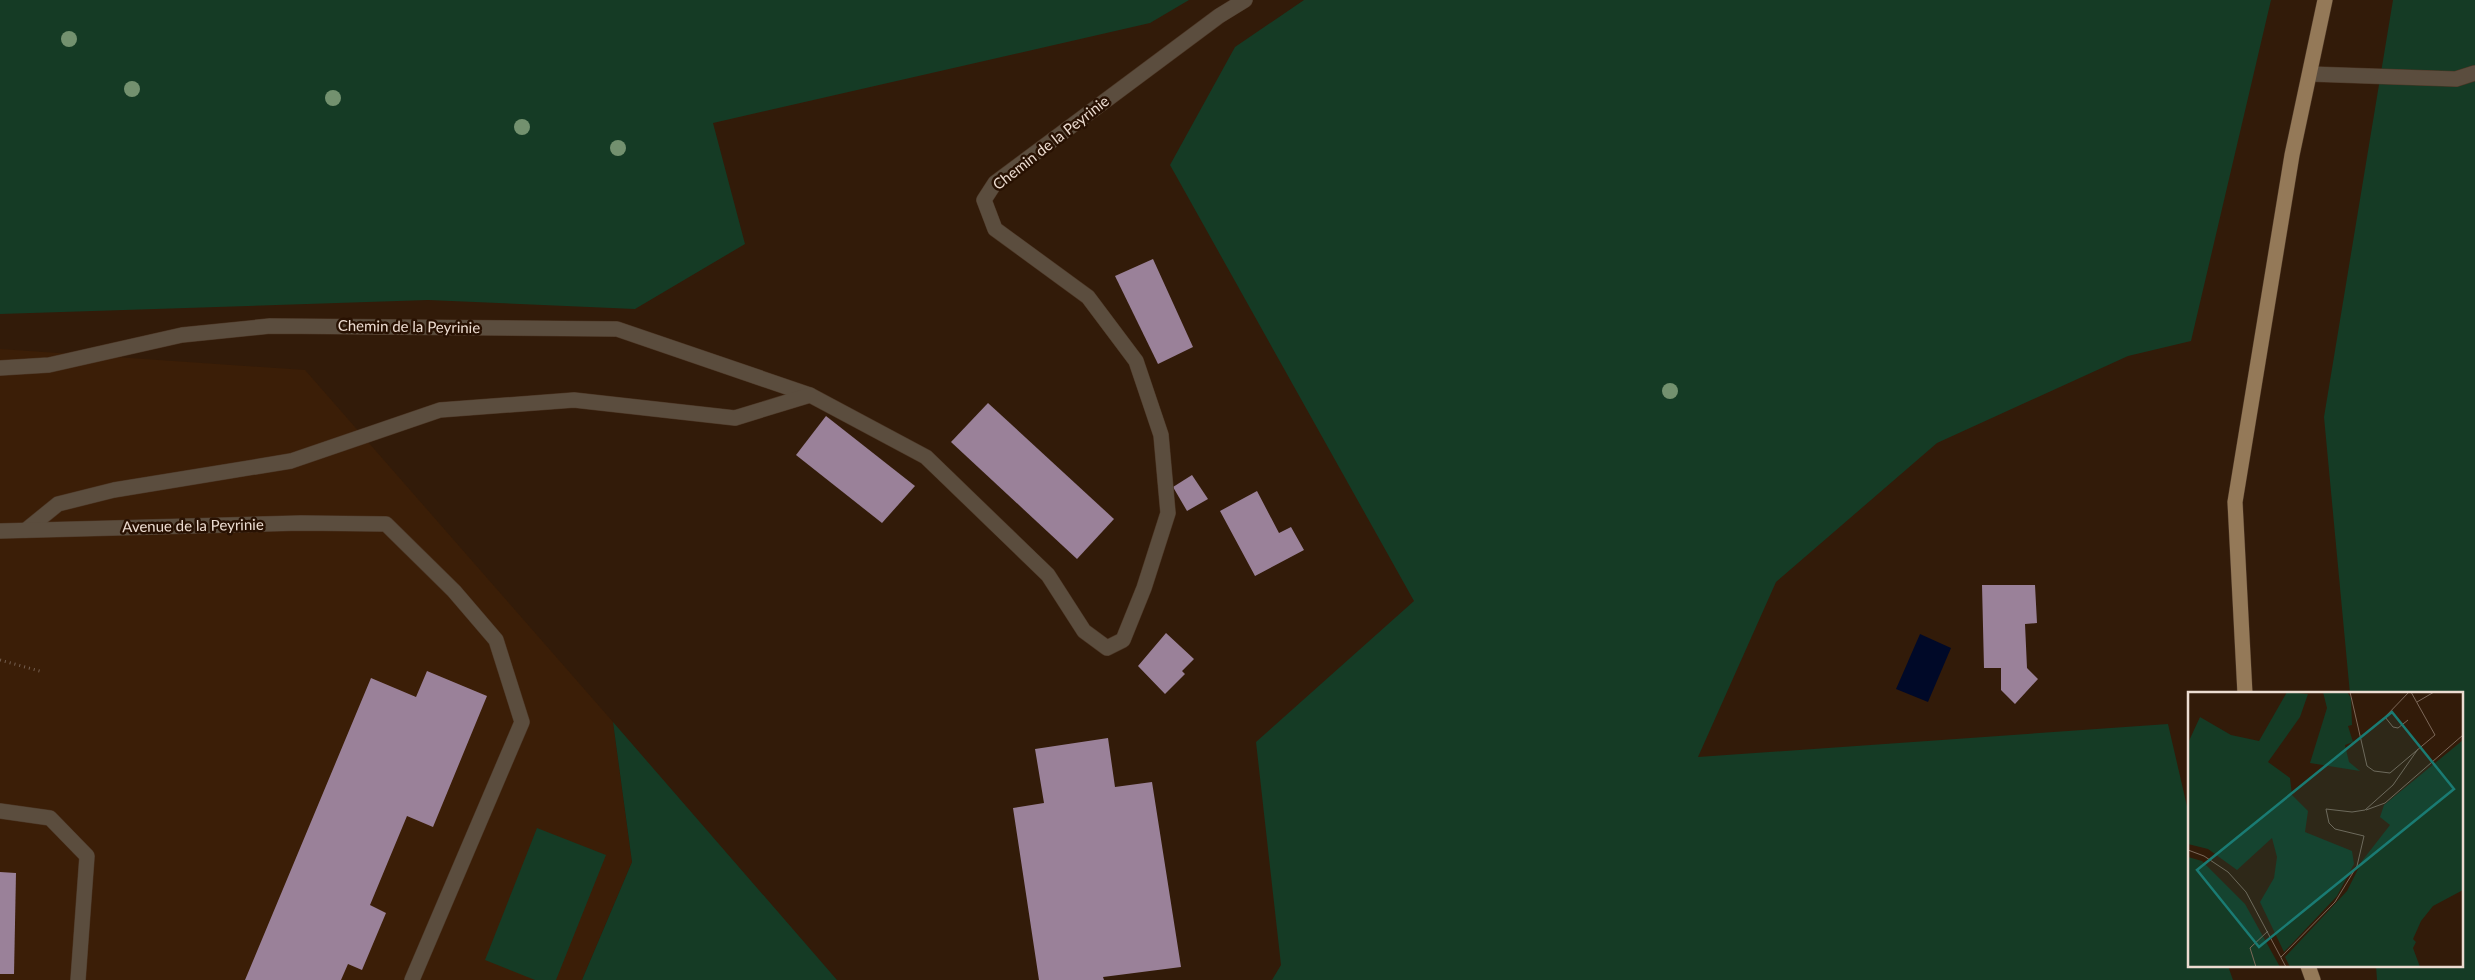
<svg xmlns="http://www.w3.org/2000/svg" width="2475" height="980" font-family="Lato,sans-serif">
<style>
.built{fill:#3b1e07}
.green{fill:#153b25}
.water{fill:#000928}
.building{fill:#9a8199}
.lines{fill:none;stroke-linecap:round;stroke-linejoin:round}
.minor-casing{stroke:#4c3625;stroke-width:16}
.major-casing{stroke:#4c3625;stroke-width:16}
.path{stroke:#745f50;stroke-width:3;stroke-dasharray:1 4;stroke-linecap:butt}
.minor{stroke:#5b4d3e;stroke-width:15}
.major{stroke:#947958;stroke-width:15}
.tree{fill:#73916f}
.labels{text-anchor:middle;stroke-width:5;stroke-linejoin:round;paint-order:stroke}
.street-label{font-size:15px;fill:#ecdcd1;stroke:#281102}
.inset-road{fill:none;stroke:#7c6859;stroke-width:1}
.view{fill:#1a7b73;fill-opacity:0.15;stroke:#1a7b73;stroke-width:2.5}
.inset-edge{fill:none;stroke:#ecdcd1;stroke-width:2.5}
</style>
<rect width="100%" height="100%" fill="#321b09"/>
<path class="built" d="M0,349L305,370L613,722L632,862L582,980H0Z"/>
<g class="green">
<path d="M0,0H1189L1150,23L713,123L745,244L635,309L428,300L0,314Z"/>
<path d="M1304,0H2271L2191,341L2128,356L1937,443L1776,582L1698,757L2168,724L2189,815V966H2228L2233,980H1272L1281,965L1256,742L1414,601L1170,165L1235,47Z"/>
<path d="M2393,0H2475V980H2377L2376,966H2461V694H2350L2324,417Z"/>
<path d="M613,722L837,980H582L632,862Z"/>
<path d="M537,828L606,855L556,980H535L485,960Z"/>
</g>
<path class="water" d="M1920,634L1951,648L1928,702L1896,689Z"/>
<g class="building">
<path d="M1153,259L1193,347L1158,364L1115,276Z"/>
<path d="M988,403L1114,519L1077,559L951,442Z"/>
<path d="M826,416L915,486L882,523L796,455Z"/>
<path d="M1192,475L1208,499L1187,511L1173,487Z"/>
<path d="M1257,491L1279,533L1291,527L1304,550L1255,576L1220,511Z"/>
<path d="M1982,585H2035L2037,623L2025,624L2027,668L2038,679L2015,704L2001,690V668H1984Z"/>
<path d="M1166,633L1194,659L1182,671L1185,674L1165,694L1138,666Z"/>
<path d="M427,671L487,696L433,827L407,816L370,905L386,913L362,970L348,964L341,980H245L371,678L416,697Z"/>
<path d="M1108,738L1115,787L1152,782L1181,967L1103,977L1104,980H1039L1013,808L1044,803L1035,749Z"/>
<path d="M0,872L16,873L14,974H0Z"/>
</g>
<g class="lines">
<g class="minor-casing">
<g id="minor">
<path d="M2310,74L2456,79L2475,73"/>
<path d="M0,368L49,365L182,335L270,326L617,329L810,395"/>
<path d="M26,530L58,504L114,490L291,461L440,410L574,400L735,418L810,395L926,457L1048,575L1084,631L1107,648L1123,640L1144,588L1168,513L1161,435L1136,361L1088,297L995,229L984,200L995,183L1219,16L1245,0"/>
<path d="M0,531L301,523L386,524L454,591L496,640L522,722L412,980"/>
<path d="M0,811L50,818L87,856L78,980"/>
</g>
</g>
<g class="major-casing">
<g id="major">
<path d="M2245,694L2235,502L2292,155L2325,0"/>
<path d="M2308,966L2313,980"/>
</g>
</g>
<path class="path" d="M0,660L43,672"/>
<use href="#minor" class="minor"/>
<use href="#major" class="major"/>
</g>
<g class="tree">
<circle cx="69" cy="39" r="8"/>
<circle cx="132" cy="89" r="8"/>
<circle cx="333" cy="98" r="8"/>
<circle cx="522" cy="127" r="8"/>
<circle cx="618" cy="148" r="8"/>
<circle cx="1670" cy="391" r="8"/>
</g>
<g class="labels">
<g class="street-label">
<text transform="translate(1051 143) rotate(-38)" y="5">Chemin de la Peyrinie</text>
<text transform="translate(409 327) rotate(1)" y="5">Chemin de la Peyrinie</text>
<text transform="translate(193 526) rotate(-1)" y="5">Avenue de la Peyrinie</text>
</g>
</g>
<g transform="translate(2188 692)">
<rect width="275" height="275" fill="#321b09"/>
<path d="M99,0L120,2L112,25L80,70L102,86L104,103L120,119L117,140L164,159L166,172L149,204L96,260L72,210L86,186L89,165L84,146L49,178L20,157L0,152V51L12,25L43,43L71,49ZM135,0H159L163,6L164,33L160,34L165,50L157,53L161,70L172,79L122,71L139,16ZM275,48V198L245,214L233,229L225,247L228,250L225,256L232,275H102L97,265L159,199L174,169L202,133L192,125L196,113ZM0,165L14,169L57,212L92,275H0Z" fill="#153b25"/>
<path class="inset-road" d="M162,0L179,74L186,79L202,81L247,43L223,0M229,10L246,0M220,28L210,36L205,35L197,25L221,0M178,118L197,111L275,43M0,158L16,164L40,180L58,200L98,275M93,265L147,210L169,174L176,144L147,137L141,131L138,117L164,120L177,118L205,93L230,57M68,275L62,256L80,239"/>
<path class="view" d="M204,20L266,97L71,255L9,178Z"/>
<rect width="275" height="275" class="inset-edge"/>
</g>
</svg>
